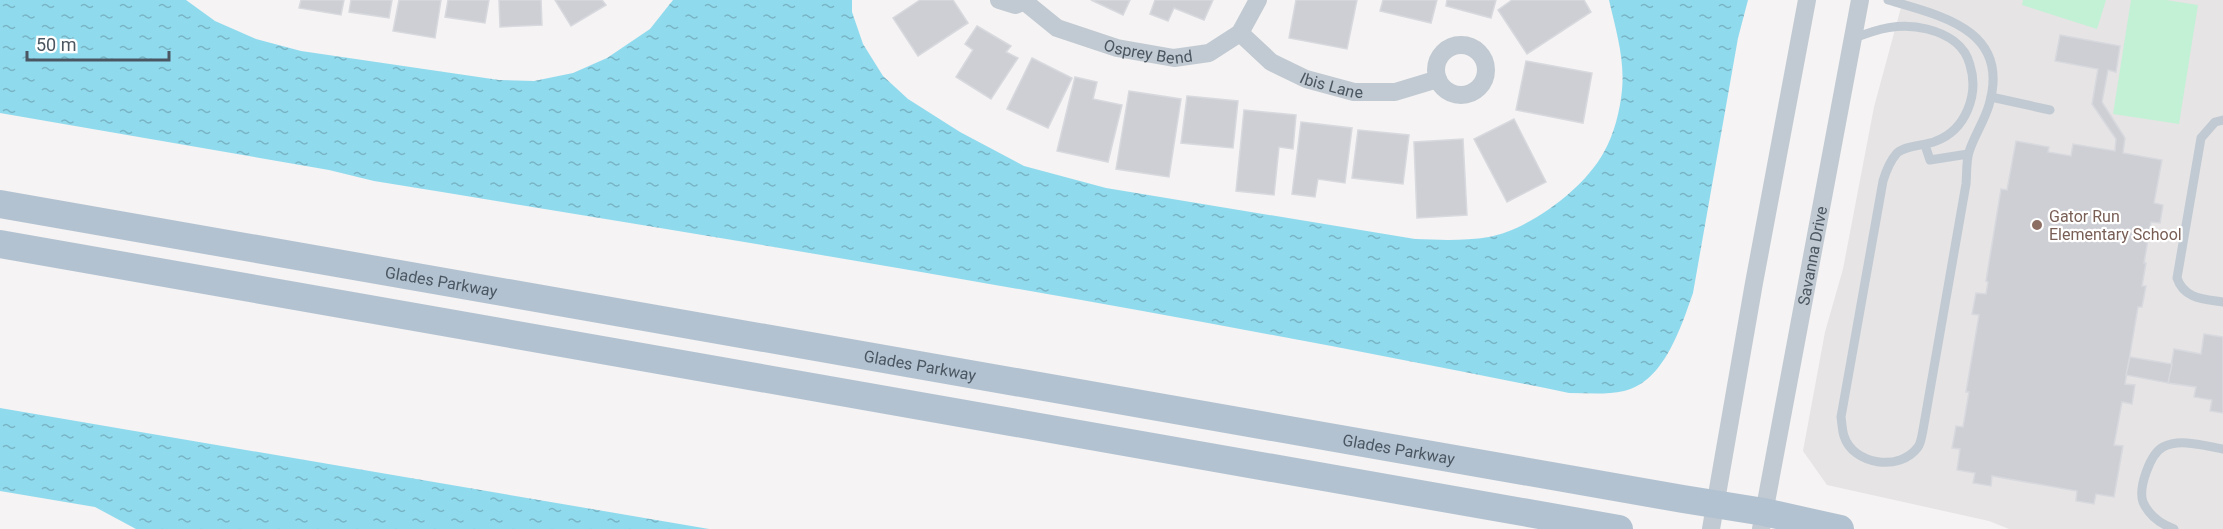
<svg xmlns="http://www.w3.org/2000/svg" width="2223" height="529" font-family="Roboto,sans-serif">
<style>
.education{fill:#e6e4e5}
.park{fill:#c3f1d5}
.water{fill:url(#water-ripples)}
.building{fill:#cdcfd5;stroke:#d7d9de;stroke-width:1.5}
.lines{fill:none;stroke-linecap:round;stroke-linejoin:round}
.lane{stroke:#c1cad2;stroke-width:9}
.street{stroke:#c1cad2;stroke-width:18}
.primary{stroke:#b3c2d1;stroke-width:28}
.education-dot{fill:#8d6e63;stroke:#fff;stroke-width:2}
.labels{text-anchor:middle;stroke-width:4.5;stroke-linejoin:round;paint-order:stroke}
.street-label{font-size:16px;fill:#4a5661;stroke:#fff}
.education-label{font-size:16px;fill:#785e54;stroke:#fff;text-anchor:start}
</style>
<defs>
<pattern id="water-ripples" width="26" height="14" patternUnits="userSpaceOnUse" patternTransform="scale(1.5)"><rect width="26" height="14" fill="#90daee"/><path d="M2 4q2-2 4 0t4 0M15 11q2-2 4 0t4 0" fill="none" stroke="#78b4c4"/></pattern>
</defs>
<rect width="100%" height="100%" fill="#f5f3f3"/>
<path class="education" d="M1903,0H2223V529H2009L1989,521L1827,485L1803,451L1825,332L1843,269L1874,107Z"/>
<g class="park">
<path d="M2023,0H2106L2097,29L2022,5Z"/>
<path d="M2131,0H2166L2198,5L2179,124L2113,114Z"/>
</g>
<g class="water">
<path d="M0,0H186L215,21L256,39L301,51L499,80L534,81L573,73L607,58L650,29L673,0H852V12L863,44L883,76L908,99L960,132L1024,166L1106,188L1415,239C1440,240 1464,241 1489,237C1530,229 1584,189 1604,152C1614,134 1620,111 1622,90C1625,60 1616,30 1609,0H1748L1738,38L1693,293C1681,327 1664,382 1624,391C1606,395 1587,393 1569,393C1173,312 773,246 374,181L329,170L0,113Z"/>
<path d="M0,408L709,529H136L95,507L0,491Z"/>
</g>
<g class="building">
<path d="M301,0H344L341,15L299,8Z"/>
<path d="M351,0H392L389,18L349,12Z"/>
<path d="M399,0H441L435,38L393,31Z"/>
<path d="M448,0H489L485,23L445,17Z"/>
<path d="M499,0H541L542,25L500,27Z"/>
<path d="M555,0H602L606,5L571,26Z"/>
<path d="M920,0H953L968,23L918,56L893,18Z"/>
<path d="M1091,0H1130L1123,15Z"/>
<path d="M1155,0H1213L1204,20L1174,8L1168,21L1150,14Z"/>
<path d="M1296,0H1357L1347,49L1289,38Z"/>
<path d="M1383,0H1437L1431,23L1380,11Z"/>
<path d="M1447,0H1496L1491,18L1446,6Z"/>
<path d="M1512,0H1584L1591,12L1527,54L1498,10Z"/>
<path d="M977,26L1011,46L1006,52L1018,58L991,99L956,77L973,50L965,44Z"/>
<path d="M2060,35L2120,46L2116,72L2108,70L2102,102L2125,138L2123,153L2162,160L2154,203L2163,205L2160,223L2151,222L2144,263H2146L2142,286H2146L2142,307H2138L2125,384L2135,385L2132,404L2122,402L2114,445L2123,446L2114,497L2096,494L2094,504L2076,501L2077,491L1992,476L1991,486L1973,483L1975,473L1957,470L1960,449L1952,448L1956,426L1963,427L1969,392H1966L1979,315L1972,314L1976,293L1986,294L1988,282L1986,281L2001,189L2007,190L2016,141L2049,147L2048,152L2071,156L2073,144L2115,151L2116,139L2092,104L2098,69L2055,61Z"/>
<path d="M1032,58L1072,78L1048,128L1007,109Z"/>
<path d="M1526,61L1592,73L1583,123L1516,110Z"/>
<path d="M1075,77L1097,82L1093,99L1122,105L1108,162L1057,151Z"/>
<path d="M1129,91L1181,99L1169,177L1116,169Z"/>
<path d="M1187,96L1238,101L1233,148L1181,143Z"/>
<path d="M1244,110L1296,115L1293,149L1279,147L1274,195L1236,191Z"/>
<path d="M1514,119L1546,182L1507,202L1474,139Z"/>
<path d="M1301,122L1352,128L1345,183L1318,179L1315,197L1292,194Z"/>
<path d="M1358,130L1409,135L1403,184L1352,178Z"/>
<path d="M1463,139L1467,215L1417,218L1414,142Z"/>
<path d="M2204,334L2223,337V413L2210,411L2212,400L2194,397L2196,387L2168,383L2174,349L2201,354Z"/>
<path d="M2130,357L2172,364L2168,383L2126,375Z"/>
</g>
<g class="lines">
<g class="lane">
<path d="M1852,39C1877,29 1900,22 1927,29C1947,34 1965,45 1970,65C1979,94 1966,130 1936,141C1925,146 1906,145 1897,153C1890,161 1886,171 1883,181L1841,417C1842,423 1842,430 1844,436C1853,465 1900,472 1918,447C1921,443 1922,435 1923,430L1966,184C1967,173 1966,162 1969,152C1974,136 1984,122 1989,105C2011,30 1942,16 1888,0"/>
<path d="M1991,97L2050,110"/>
<path d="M2223,120L2215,122L2201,138L2177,278C2184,299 2204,299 2223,302"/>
<path d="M1925,145L1930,160L1968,154"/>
<path d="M2174,529C2161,524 2149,516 2143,502C2138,488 2150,454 2163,447C2180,438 2205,446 2223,449"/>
</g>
<g class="street">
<path d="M999,0L1015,5L1028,0"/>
<path id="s1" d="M1025,2L1057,28L1117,48L1174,58L1209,53L1240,33L1258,0"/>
<path id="s2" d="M1240,33L1271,62L1306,79L1354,92H1395L1438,79"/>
<circle cx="1461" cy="70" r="25"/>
<path d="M1711,529L1754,283L1807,0"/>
<path id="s3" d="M1761,529L1860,0"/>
</g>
<g class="primary">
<path id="s4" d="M0,204L1683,499L1764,512L1840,529"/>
<path d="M0,244L1619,529"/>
</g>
</g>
<circle class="education-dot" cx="2037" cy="225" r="6"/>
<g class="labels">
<g class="street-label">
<text dy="6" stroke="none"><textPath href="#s1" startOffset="136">Osprey Bend</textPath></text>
<text dy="6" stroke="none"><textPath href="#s2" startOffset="108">Ibis Lane</textPath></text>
<text dy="6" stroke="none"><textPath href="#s3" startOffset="278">Savanna Drive</textPath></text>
<text dy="6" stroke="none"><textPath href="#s4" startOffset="448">Glades Parkway</textPath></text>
<text dy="6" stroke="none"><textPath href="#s4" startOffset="934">Glades Parkway</textPath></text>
<text dy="6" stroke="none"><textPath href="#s4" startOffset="1420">Glades Parkway</textPath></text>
</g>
<g class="education-label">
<text x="2049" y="222">Gator Run<tspan x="2049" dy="18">Elementary School</tspan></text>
</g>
</g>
<path d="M27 51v9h142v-9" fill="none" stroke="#4a5661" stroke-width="3"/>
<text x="36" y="51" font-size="18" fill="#4a5661" stroke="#ffffff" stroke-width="4.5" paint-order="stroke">50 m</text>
</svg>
